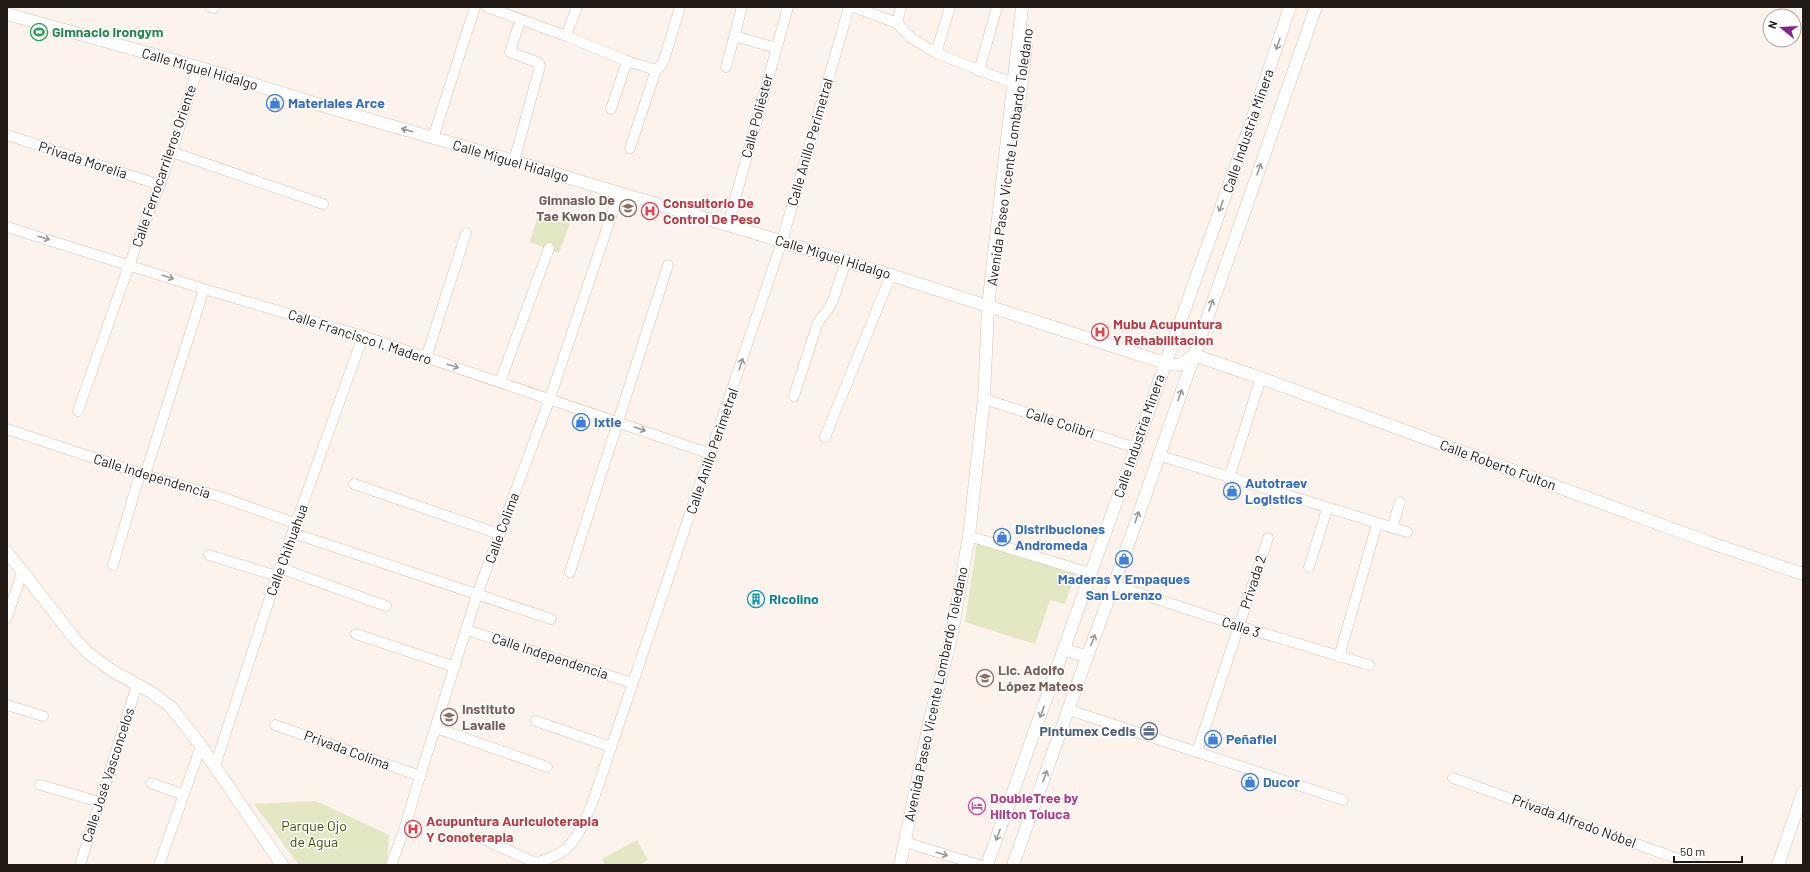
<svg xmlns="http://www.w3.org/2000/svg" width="1810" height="872" font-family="Barlow,sans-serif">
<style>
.green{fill:#e3e7c3}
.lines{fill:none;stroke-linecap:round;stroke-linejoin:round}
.minor-casing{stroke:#d8c3b3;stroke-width:11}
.major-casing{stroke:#d8c3b3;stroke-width:13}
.minor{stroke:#fff;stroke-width:10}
.major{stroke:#fff;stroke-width:12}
.oneway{stroke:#9c9896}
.labels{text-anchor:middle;stroke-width:3;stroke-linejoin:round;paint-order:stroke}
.leisure-label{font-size:14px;font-weight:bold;fill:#27864d;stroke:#fff;text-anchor:start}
.street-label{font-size:14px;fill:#221a15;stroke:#fff}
.shop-label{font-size:14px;font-weight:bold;fill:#366cbe;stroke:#fff;text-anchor:start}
.education-label{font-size:14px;font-weight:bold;fill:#785e54;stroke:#fff;text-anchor:start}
.health-label{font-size:14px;font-weight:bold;fill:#be3a42;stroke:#fff;text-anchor:start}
.culture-label{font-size:14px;font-weight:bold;fill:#0d838f;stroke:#fff;text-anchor:start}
.service-label{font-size:14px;font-weight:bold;fill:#4e5e75;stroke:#fff;text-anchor:end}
.hotel-label{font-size:14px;font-weight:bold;fill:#b23c85;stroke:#fff;text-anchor:start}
.park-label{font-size:14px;fill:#464a00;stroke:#fff}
</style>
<rect width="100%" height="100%" fill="#fcf3ec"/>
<g class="green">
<path d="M539,213L570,223L559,253L530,242Z"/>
<path d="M977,542L1077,570L1065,604L1050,600L1035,644L965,622Z"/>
<path d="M316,801L389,835L387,865H299L254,804Z"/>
<path d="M637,840L648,860L639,865H605L602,859Z"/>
</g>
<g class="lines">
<g class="minor-casing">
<g id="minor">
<path d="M210,7L214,8"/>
<path d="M487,7L566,36L627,61L656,70L663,63L680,7"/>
<path d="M854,7L897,23L910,37L936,53L1020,86"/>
<path d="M897,23L901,7"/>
<path d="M566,36L577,7"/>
<path d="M735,36L776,48"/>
<path d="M936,53L950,7"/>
<path d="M726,67L742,7"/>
<path d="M979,71L997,7"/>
<path d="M611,109L627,61"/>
<path d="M7,135L160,185"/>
<path d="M433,138L475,7"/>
<path d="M630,148L656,70"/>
<path d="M172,152L323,204"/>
<path d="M514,161L540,66L539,63L510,52L518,27"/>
<path d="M728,225L788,7"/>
<path d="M7,227L204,289L363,336L711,454"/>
<path d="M426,358L466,233"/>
<path d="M500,382L549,248"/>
<path d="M794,396L818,322L829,308L833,300L846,261"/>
<path d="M984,399L1136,448"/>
<path d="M78,411L129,265L172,152L198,67"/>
<path d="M7,429L145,475L221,497L297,524"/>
<path d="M825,437L891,275"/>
<path d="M1158,455L1407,532"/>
<path d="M145,475L204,289"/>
<path d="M1229,478L1261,378"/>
<path d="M354,484L499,534"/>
<path d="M1392,528L1400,502"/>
<path d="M293,533L551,619"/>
<path d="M969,536L1090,573"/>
<path d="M209,555L277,576"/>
<path d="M113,565L140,474"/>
<path d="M1309,567L1327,509"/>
<path d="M280,568L386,606"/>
<path d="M570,572L668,265"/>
<path d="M1114,585L1239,626L1369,665"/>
<path d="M7,617L22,573"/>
<path d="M467,630L632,683"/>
<path d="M356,634L455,667"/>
<path d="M1339,657L1377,524"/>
<path d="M7,705L43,716"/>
<path d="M1069,710L1343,800"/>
<path d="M536,721L611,747"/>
<path d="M275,725L420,776"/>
<path d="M436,728L547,767"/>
<path d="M1197,752L1268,538"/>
<path d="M215,766L277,576L363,336"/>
<path d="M1453,778L1695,865"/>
<path d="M151,783L184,795"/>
<path d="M40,785L100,802"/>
<path d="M481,838L536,863"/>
<path d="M905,842L979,865"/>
<path d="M80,865L137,685"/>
<path d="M159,865L201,746"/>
<path d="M391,865L404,830L420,776L477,595L550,398L619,193"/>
<path d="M530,865C538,862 546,860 554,856C576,847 583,824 592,804L782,241L849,7"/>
</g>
</g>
<g class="major-casing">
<g id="major">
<path d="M7,14L198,67L340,111L514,161L619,193L728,225L891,275L1165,363C1182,367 1180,364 1194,355"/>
<path d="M1019,106L1026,45"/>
<path d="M1194,355L1261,378L1708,542L1803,574"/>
<path d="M7,552L75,639L88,653L114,672L151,692L171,707L201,746L282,865"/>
<path d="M1064,649L1087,657"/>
<path d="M900,865L930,719L951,639L969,536L984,399L988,307L1022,7"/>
<path d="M987,865L1250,126L1290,7"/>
<path d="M1013,865L1087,657L1114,585L1316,7"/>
<path d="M1778,865L1803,792"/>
</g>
</g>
<use href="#minor" class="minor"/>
<use href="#major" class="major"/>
</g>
<defs><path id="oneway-shaft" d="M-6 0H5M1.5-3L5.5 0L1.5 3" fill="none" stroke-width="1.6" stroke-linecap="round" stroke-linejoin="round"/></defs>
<g class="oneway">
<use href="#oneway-shaft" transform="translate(1278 44) rotate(109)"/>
<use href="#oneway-shaft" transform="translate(407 130) rotate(-164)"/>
<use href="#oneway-shaft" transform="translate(1259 169) rotate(-71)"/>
<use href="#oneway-shaft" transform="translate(1221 206) rotate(110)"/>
<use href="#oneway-shaft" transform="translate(44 238) rotate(17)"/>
<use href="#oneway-shaft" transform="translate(168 277) rotate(18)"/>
<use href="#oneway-shaft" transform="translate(1211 305) rotate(-71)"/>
<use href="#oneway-shaft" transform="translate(741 364) rotate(-72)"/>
<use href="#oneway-shaft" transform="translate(453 366) rotate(18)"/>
<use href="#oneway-shaft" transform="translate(1180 395) rotate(-70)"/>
<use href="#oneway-shaft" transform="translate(640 429) rotate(19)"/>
<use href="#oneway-shaft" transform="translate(1137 517) rotate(-71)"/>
<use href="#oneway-shaft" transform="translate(1093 640) rotate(-69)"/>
<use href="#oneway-shaft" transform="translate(1042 712) rotate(110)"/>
<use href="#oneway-shaft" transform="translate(1045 776) rotate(-70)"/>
<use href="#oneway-shaft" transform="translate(998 835) rotate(110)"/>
<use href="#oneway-shaft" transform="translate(942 854) rotate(17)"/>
</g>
<defs>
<g id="stadium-ring" transform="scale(0.9)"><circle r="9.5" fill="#fff" stroke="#2e9e5b" stroke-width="1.5"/><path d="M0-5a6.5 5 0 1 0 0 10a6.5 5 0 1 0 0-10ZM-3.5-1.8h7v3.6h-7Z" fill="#2e9e5b"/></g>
<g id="shop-ring" transform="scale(0.9)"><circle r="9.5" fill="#fff" stroke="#3f7fe0" stroke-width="1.5"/><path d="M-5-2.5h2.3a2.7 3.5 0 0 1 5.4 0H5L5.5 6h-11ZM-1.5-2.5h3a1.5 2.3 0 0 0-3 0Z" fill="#3f7fe0"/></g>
<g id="school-ring" transform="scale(0.9)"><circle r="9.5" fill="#fff" stroke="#8d6e63" stroke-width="1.5"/><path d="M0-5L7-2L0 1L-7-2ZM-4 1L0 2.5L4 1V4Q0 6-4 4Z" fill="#8d6e63"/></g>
<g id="hospital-ring" transform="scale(0.9)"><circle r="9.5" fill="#fff" stroke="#e0444e" stroke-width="1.5"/><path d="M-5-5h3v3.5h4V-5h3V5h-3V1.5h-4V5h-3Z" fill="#e0444e"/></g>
<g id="building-ring" transform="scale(0.9)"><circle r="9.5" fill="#fff" stroke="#0f9aa8" stroke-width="1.5"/><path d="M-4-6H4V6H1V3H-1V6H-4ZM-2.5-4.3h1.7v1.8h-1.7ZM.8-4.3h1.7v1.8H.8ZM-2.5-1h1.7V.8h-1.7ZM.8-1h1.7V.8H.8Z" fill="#0f9aa8"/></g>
<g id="office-ring" transform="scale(0.9)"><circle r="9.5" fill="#fff" stroke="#5c6f8a" stroke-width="1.5"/><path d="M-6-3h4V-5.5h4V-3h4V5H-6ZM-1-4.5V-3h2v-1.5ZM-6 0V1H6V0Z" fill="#5c6f8a"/></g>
<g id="hotel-ring" transform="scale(0.9)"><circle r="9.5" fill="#fff" stroke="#d1479c" stroke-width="1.5"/><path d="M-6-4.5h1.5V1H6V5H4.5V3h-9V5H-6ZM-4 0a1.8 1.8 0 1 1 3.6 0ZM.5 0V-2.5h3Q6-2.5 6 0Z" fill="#d1479c"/></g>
</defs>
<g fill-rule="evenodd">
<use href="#stadium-ring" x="39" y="32"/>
<use href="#shop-ring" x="275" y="103"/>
<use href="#school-ring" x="628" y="208"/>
<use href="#hospital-ring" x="650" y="211"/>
<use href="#hospital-ring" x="1100" y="332"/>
<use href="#shop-ring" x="581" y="422"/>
<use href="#shop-ring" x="1232" y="491"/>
<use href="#shop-ring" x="1002" y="537"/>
<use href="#shop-ring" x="1124" y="559"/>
<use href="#building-ring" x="756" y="599"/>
<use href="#school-ring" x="985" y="678"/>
<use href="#school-ring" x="449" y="717"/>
<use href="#office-ring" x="1149" y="731"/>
<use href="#shop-ring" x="1213" y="739"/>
<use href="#shop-ring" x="1250" y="782"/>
<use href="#hotel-ring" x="977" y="806"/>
<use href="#hospital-ring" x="413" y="829"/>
</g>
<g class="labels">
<g class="leisure-label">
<text x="52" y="37">Gimnacio Irongym</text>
</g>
<g class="street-label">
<text transform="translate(200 69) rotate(16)" y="5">Calle Miguel Hidalgo</text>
<text transform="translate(757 116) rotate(-75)" y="5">Calle Poliéster</text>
<text transform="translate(1248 131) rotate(-71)" y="5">Calle Industria Minera</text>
<text transform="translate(810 142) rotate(-74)" y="5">Calle Anillo Perimetral</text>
<text transform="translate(1010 157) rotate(-82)" y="5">Avenida Paseo Vicente Lombardo Toledano</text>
<text transform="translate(83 160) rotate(18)" y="5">Privada Morelia</text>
<text transform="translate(511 161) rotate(16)" y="5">Calle Miguel Hidalgo</text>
<text transform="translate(164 166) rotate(-71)" y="5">Calle Ferrocarrileros Oriente</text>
<text transform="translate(833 257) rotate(17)" y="5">Calle Miguel Hidalgo</text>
<text transform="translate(360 337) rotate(18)" y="5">Calle Francisco I. Madero</text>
<text transform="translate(1060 423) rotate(18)" y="5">Calle Colibrí</text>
<text transform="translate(1139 436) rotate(-71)" y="5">Calle Industria Minera</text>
<text transform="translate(712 451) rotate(-71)" y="5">Calle Anillo Perimetral</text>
<text transform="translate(1498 465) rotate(20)" y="5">Calle Roberto Fulton</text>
<text transform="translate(152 476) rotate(17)" y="5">Calle Independencia</text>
<text transform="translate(502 528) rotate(-70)" y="5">Calle Colima</text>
<text transform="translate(287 550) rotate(-70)" y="5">Calle Chihuahua</text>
<text transform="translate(1253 582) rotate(-72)" y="5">Privada 2</text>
<text transform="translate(1241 627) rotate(18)" y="5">Calle 3</text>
<text transform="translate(550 656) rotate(18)" y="5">Calle Independencia</text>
<text transform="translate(936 694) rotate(-78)" y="5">Avenida Paseo Vicente Lombardo Toledano</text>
<text transform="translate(347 750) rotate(20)" y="5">Privada Colima</text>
<text transform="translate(108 775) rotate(-72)" y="5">Calle José Vasconcelos</text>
<text transform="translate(1574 821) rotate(20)" y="5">Privada Alfredo Nóbel</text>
</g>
<g class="shop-label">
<text x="288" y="108">Materiales Arce</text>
<text x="594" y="427">Ixtle</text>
<text x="1245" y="488">Autotraev<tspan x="1245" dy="16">Logistics</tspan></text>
<text x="1015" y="534">Distribuciones<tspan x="1015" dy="16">Andromeda</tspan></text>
<text x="1124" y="584" text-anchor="middle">Maderas Y Empaques<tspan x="1124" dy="16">San Lorenzo</tspan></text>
<text x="1226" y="744">Peñafiel</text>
<text x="1263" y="787">Ducor</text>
</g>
<g class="education-label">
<text x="615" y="205" text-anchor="end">Gimnasio De<tspan x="615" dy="16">Tae Kwon Do</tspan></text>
<text x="998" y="675">Lic. Adolfo<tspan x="998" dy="16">López Mateos</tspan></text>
<text x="462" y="714">Instituto<tspan x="462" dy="16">Lavalle</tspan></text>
</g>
<g class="health-label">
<text x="663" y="208">Consultorio De<tspan x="663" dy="16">Control De Peso</tspan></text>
<text x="1113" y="329">Mubu Acupuntura<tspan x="1113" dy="16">Y Rehabilitacion</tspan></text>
<text x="426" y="826">Acupuntura Auriculoterapia<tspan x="426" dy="16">Y Conoterapia</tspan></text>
</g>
<g class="culture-label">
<text x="769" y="604">Ricolino</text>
</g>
<g class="service-label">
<text x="1136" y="736">Pintumex Cedis</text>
</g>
<g class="hotel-label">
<text x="990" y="803">DoubleTree by<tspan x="990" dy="16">Hilton Toluca</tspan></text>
</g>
<g class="park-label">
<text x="314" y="831">Parque Ojo<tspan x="314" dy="16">de Agua</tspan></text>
</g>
</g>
<rect width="1810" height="872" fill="none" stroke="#221a15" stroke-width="16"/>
<g transform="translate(1782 28) rotate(288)"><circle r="19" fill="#ffffff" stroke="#a7a3a1"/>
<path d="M0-3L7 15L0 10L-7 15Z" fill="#81228e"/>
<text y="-6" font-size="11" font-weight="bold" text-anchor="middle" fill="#221a15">N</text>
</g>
<path d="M1674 856v6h68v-6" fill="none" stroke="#221a15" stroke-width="2"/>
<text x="1680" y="856" font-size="12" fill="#221a15" stroke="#ffffff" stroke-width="3" paint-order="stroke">50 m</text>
</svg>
